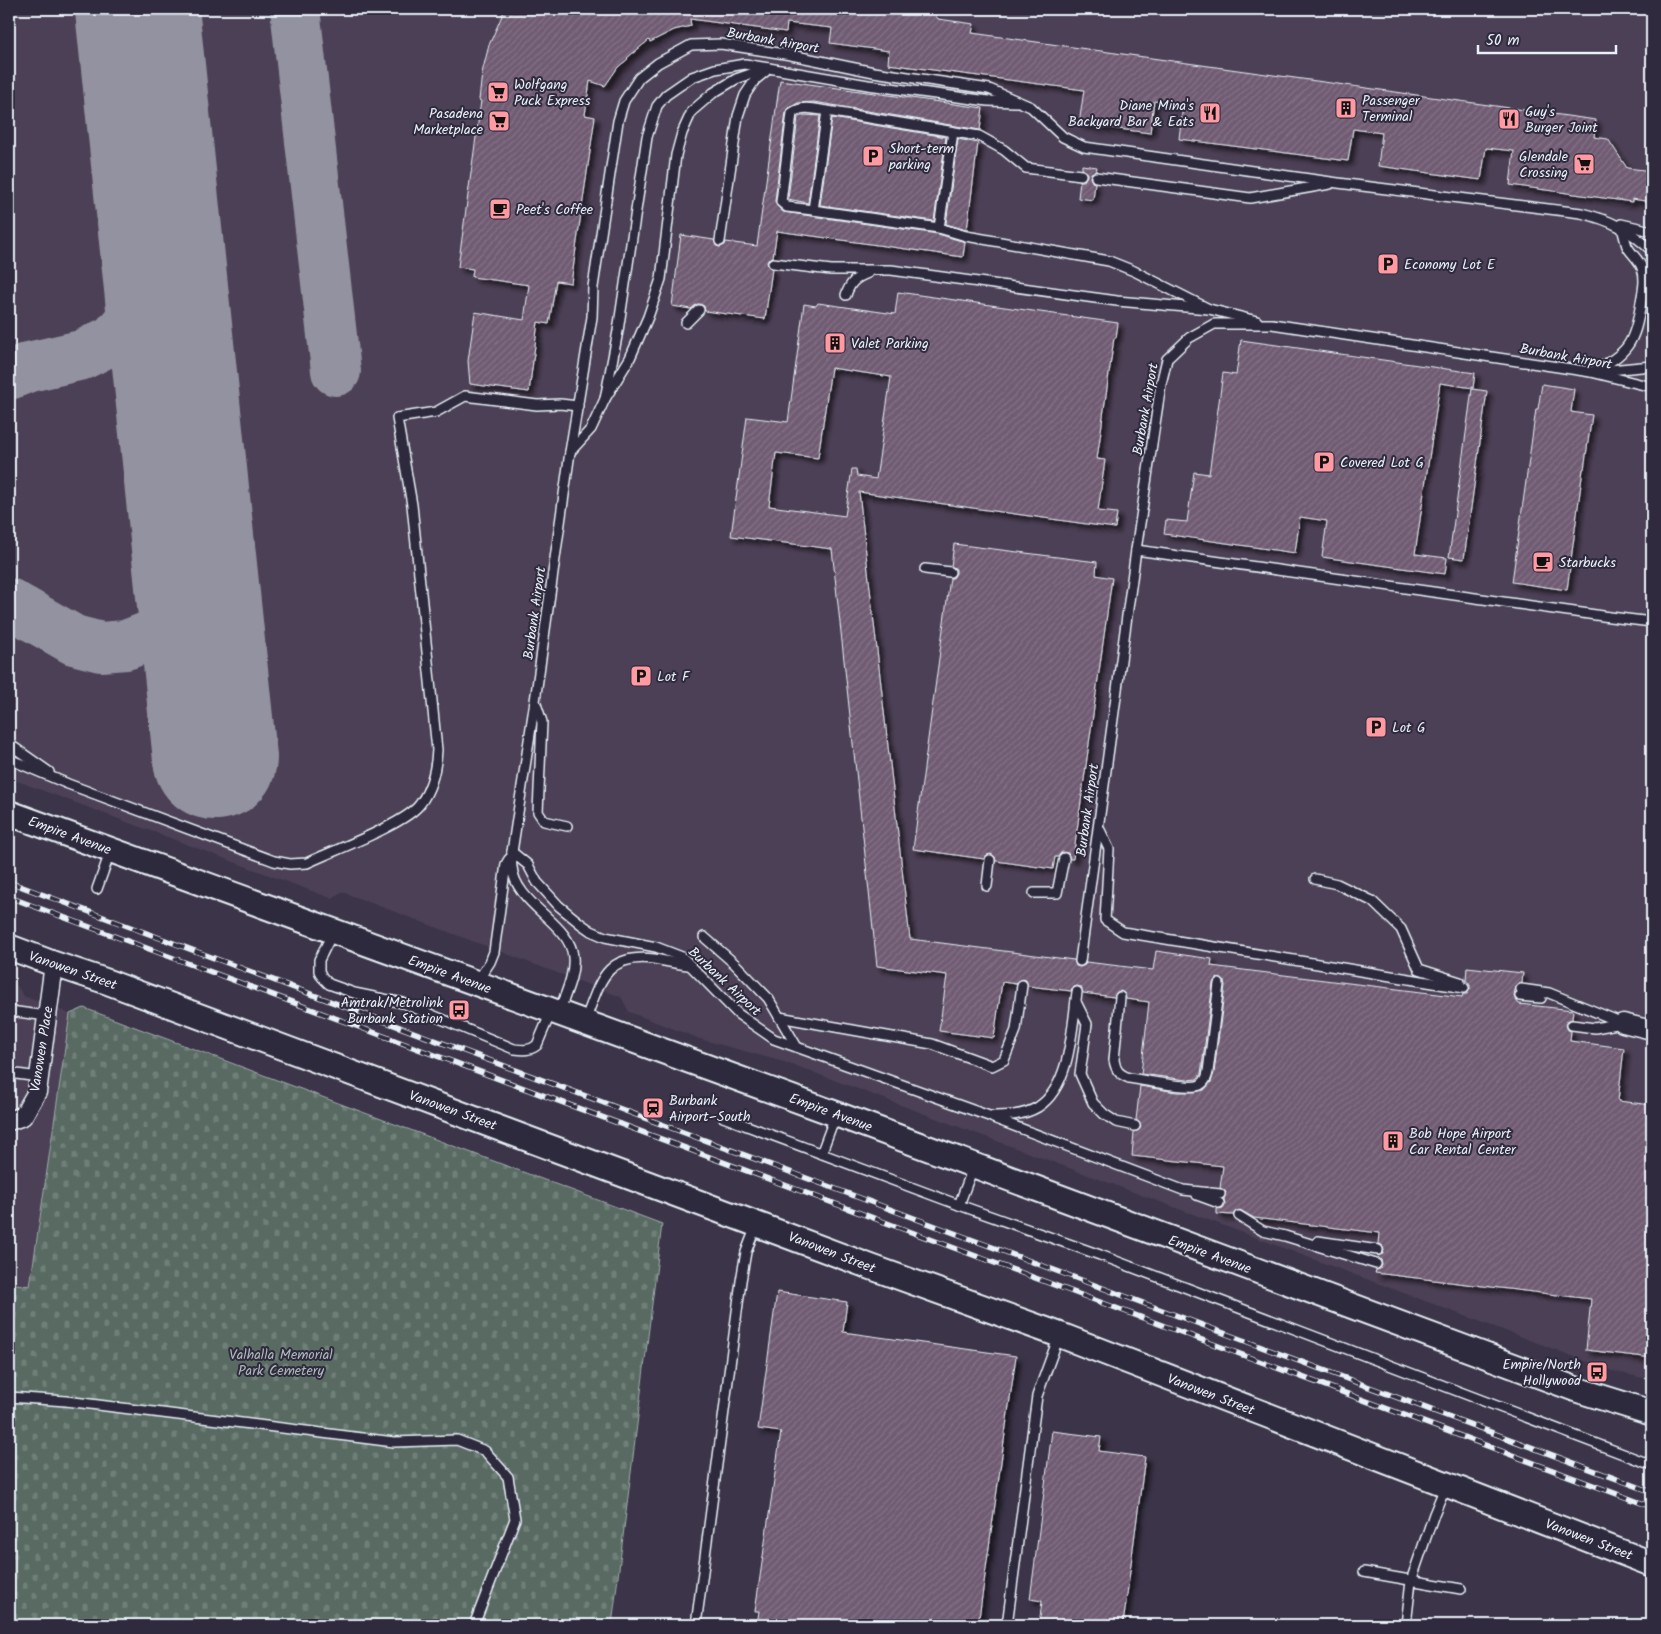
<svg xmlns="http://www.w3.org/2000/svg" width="1661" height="1634" font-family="Kalam,sans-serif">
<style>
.built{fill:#4c4055}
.cemetery{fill:url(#cemetery-stones);stroke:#a0aead}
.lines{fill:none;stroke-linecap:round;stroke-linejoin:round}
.taxiway{stroke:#9292a0;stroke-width:50}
.runway{stroke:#9292a0;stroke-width:124}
.building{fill:url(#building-hatch);stroke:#e8f1f8;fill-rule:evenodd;filter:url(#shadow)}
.service-casing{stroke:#e8f1f8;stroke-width:12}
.minor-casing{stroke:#e8f1f8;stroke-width:21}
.secondary-casing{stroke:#e8f1f8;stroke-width:28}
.service{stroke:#2f2a3d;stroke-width:9}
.minor{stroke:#2f2a3d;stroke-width:18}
.secondary{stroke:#2f2a3d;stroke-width:24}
.rail-casing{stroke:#e8f1f8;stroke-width:5.5}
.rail{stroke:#2f2a3d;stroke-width:4;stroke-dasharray:11;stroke-linecap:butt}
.labels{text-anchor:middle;stroke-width:4;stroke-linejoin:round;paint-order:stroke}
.street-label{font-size:14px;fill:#e8f1f8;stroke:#2f2a3d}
.poi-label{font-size:14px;fill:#e8f1f8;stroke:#2f2a3d;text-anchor:start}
.park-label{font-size:14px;fill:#aebbbc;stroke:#2f2a3d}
</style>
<defs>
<pattern id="cemetery-stones" width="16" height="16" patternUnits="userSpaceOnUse" patternTransform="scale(1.25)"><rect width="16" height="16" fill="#586a62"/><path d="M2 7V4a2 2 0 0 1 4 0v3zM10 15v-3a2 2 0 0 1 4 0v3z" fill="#708079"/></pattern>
<pattern id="building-hatch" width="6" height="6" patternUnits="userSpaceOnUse" patternTransform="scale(1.25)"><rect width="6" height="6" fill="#705b72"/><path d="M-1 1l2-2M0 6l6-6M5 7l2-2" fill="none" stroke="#847387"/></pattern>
<filter id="shadow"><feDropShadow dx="4.5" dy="4.5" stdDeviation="2.5" flood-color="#0009"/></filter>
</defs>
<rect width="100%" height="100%" fill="#3c3448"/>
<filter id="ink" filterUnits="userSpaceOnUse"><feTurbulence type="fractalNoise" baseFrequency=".02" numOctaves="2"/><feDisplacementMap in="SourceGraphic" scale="10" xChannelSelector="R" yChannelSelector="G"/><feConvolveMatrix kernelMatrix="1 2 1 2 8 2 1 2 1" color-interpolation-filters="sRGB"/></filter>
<g filter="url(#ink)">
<g class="built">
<path d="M9,9H1652V1380L1612,1371L791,1064L700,1039L629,1012L621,997L342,892L333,899L9,778Z"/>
<path d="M9,980L15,983L24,996L70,1014L30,1286L9,1283Z"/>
</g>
<path class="cemetery" d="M84,1008L662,1224L612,1625H9V1283L30,1286L70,1014Z"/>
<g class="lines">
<g class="taxiway">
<path d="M295,9L336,371"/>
<path d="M9,375L29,367L82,355L114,339L145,302L152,285L161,240"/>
<path d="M9,603L74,640L101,647L126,645L157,633L179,609L196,565"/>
</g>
<path class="runway" d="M137,9L215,758"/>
</g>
<g class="building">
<path d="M505,9H931L938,19L974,24L972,33L1596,120L1594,137L1608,139L1627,168L1652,171V202L1632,199V202L1510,185L1514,151L1486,148L1481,180L1378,166L1382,133L1353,129L1348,161L1179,139L1183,105L1154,101L1150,133L1079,124L1084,90L888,64L889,51L830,43L832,28L787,23L786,32L690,19L691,26L674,30L650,42L649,40L627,58L628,59L618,67L605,86L590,81L585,115L595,117L571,283L556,281L549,324L538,322L529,392L470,384L468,361L475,312L524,320L529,285L472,277L473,269L458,267L481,101L479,100L482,73L489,45Z"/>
<path d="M780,80L983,108L980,130L814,102L798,103L789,108L786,112L775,201L777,206L783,212L938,234L965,242L963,257L777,231L773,257L770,258L767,262L768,266L772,269L765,319L705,311L704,306L700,304H697L691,309L672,306L681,235L714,240L716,246L720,247L725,245L726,242L757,246Z"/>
<path d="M805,115L820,116L808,203L788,199L798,117Z"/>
<path d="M832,118L946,137L934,221L820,205Z"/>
<path d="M958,139L978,143L967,230L946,224Z"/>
<path d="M1082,165L1097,167L1096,171L1091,173L1090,177L1092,182L1095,183L1093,200L1078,198L1080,181H1084L1087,176V172L1082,169Z"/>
<path d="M898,292L1118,323L1116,338H1114L1097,459L1105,460L1098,511L1117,513L1115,528L859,492L910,939L1074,960L1076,966L1080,967L1085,965L1086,962L1153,970L1156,951L1212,959L1211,966L1462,997L1463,994H1467L1470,989V985L1466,980L1467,967L1523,973L1522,983L1516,986L1514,995L1515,999L1519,1004L1573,1010L1572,1019L1567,1021L1566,1025L1568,1030L1571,1031L1570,1041L1624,1048L1618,1101L1652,1105V1358L1586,1350L1591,1299L1375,1273L1376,1270L1380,1269L1382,1265L1381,1260L1377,1256L1383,1254L1384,1250L1382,1245L1378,1244L1379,1233L1254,1218L1240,1210L1236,1211L1233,1215L1217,1214V1209L1223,1208L1225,1205L1224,1199L1226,1192L1220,1188L1223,1166L1132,1156L1134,1132L1139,1130L1141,1127L1139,1122L1136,1120L1140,1086L1176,1092H1195L1204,1090L1211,1082L1214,1073L1225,985L1222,979L1216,978L1213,983L1201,1074L1197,1079L1187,1080L1141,1074L1149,1002L1126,999L1125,994L1121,991L1117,992L1114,997L1083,993L1081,987L1077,986L1072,988L1071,991L1028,986L1026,980L1022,979L1017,981L1016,984L1002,982L994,1038L939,1031L947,975L877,966L832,549L731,536L747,417L788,422L804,304L816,306L818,303L895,314ZM831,368L891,377L876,479L857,476L856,469H852L845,516L769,506L776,453L818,458Z"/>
<path d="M1241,340L1475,373L1473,388L1440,383L1415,554L1447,558L1445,574L1322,557L1327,521L1300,517L1295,553L1164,534L1166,520L1187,522L1194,472L1209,474L1223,373L1236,375Z"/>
<path d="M1542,384L1574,389L1571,412L1592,415L1584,469H1583L1567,590L1512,582L1536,409H1538Z"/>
<path d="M1472,389L1487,391L1464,559L1449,557Z"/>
<path d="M954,544L1097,562L1096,575L1112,578L1073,859H1070L1068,853L1062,852L1058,857H1055L1053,869L996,861L995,857L991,854L987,855L984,859L913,849L950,578H953L956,573V569L951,566Z"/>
<path d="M777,1292L847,1302L843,1332L1016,1356L978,1625H757L759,1611H755L781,1432L758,1429Z"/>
<path d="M1052,1431L1101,1437L1099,1451L1145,1457L1123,1625H1039L1042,1601L1030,1599Z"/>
</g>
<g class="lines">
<g class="service-casing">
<g id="service">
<path d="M953,132L939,228L813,210L827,111L979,136L1004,150L1026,168L1081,175"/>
<path d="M1096,177L1250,198L1330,184"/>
<path d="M813,210L787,207L781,202L792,113C803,105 814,109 827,111"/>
<path d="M1621,224L1652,231"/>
<path d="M939,228L966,236L1109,261L1134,271L1209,309L1257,321"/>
<path d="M720,241L738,116L745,95L755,80L766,71"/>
<path d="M773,263L831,270H891L1117,301L1209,309"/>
<path d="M846,295C850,283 855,278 868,273"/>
<path d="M686,323L699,310"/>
<path d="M1599,371L1652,366"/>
<path d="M1591,372C1628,354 1635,343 1641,302C1643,291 1646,279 1642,268C1639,259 1631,254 1627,246C1625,241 1624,234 1622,228"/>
<path d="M605,399L618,331L647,137L657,106L666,95L692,77L715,69L745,64L868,85L988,101L1016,102"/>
<path d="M570,452L591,429L605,399L630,358L648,317L661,279L676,155L682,133L692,111L713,93L736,79L768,68"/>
<path d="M1136,550L1610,617L1652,622"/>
<path d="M925,569L950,572"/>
<path d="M536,704L542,722L538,812L544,821L567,826"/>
<path d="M9,744L49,772"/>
<path d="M9,759L68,784L274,861L290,864L307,863C332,851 406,824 420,804C432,788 436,769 437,750L412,505L397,418L436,412L465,396L537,405L560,404L578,406"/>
<path d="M1099,828L1109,849L1105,920L1123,932L1464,988"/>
<path d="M512,852L528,865L537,882L559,906L581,924L591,931L605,937L656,947L682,957L738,1014L774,1039L989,1116C1005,1116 1023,1116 1038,1107C1071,1086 1072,1027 1077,992"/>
<path d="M1315,879L1337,884L1372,901L1401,929L1419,969L1460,982"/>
<path d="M987,886L990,860"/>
<path d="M97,889L111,850"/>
<path d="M1034,893H1057L1064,858"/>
<path d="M333,932L319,960V971L322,977L329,984L354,993L403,1003L514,1049C523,1050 530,1051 537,1045L551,1012"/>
<path d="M704,937L735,964L768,998L797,1047"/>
<path d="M1080,961L1136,550L1161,384L1167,359L1189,338L1214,324H1272L1591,372L1652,387"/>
<path d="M477,982L490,962L494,952L506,864L509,859"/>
<path d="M1521,989L1549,993L1623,1023"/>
<path d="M1520,996L1541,998"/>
<path d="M1120,997L1114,1060C1116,1071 1119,1074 1129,1078C1143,1080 1190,1090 1200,1085C1205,1082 1207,1078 1208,1072L1219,984"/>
<path d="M1076,1002L1087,1024L1080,1074L1093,1103L1104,1114L1116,1122L1135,1126"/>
<path d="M559,1013C564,996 575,976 573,957C571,923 515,905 512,867C511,863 512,857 512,852L535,701L570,452L592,317L593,287L618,121L624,101L639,78L658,63L691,45L721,44L791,55L874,72L989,89L1031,107L1063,137L1084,147L1338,183L1581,213C1611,220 1630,230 1652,251"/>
<path d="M779,1017L932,1044L992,1066L1004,1060L1016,1030L1022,985"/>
<path d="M9,1018L10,1011L47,1016"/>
<path d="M585,1021C600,983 604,953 654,959C666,961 677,964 688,965"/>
<path d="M1572,1025L1595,1028L1622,1023"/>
<path d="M9,1073L39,1077"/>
<path d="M723,1117L959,1205L1100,1255L1652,1465"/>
<path d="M993,1118L1183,1190L1220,1194"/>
<path d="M821,1154L836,1114"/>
<path d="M1197,1195L1219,1203"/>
<path d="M959,1205L974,1165"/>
<path d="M1239,1216L1263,1231L1285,1236L1376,1264"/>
<path d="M1318,1241L1378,1250"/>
<path d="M9,1397L66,1401L394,1442L457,1440L485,1451L508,1477L515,1519L474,1625"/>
<path d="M1364,1572L1461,1589"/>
<path d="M696,1625L741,1281L746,1252L756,1226"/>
<path d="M1007,1625L1037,1396L1059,1336"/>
<path d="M1406,1625L1411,1581L1434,1514L1446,1485"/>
</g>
</g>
<g class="minor-casing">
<g id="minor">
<path d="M1623,1023L1652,1030"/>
<path d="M9,1121L23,1116L37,1092L54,964"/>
</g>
</g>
<g class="secondary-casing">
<g id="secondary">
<path d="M9,813L836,1114L1578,1390L1652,1413"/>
<path d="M9,947L54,964L105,981L871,1267L1060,1335L1652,1564"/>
</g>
</g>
<use href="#service" class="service"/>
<use href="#minor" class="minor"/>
<use href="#secondary" class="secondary"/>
<g class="rail-casing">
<g id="rail">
<path d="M9,882L1652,1492"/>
<path d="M9,897L1652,1507"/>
</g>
</g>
<use href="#rail" class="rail"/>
</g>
</g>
<defs>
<g id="supermarket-square" transform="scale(1.125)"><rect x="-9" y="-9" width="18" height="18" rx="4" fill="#ff9aa2" stroke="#2f2a3d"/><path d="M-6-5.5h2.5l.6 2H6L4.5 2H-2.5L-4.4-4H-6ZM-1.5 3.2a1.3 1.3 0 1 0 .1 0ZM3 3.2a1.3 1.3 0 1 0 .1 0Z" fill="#111"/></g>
<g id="building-square" transform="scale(1.125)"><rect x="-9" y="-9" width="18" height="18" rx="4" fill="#ff9aa2" stroke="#2f2a3d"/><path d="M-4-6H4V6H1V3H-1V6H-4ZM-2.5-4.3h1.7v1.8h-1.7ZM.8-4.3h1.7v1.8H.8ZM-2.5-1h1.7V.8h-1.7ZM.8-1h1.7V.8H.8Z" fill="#111"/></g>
<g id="restaurant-square" transform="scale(1.125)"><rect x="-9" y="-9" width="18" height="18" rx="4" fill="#ff9aa2" stroke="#2f2a3d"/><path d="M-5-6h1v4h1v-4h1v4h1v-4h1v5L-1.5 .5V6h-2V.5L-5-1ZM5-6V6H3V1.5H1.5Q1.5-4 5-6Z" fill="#111"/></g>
<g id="parking-square" transform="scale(1.125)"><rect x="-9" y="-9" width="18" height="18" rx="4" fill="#ff9aa2" stroke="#2f2a3d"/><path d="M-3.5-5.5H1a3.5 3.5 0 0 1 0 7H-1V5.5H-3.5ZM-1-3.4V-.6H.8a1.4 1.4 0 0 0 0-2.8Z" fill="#111"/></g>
<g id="cafe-square" transform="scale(1.125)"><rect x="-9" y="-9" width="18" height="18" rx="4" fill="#ff9aa2" stroke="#2f2a3d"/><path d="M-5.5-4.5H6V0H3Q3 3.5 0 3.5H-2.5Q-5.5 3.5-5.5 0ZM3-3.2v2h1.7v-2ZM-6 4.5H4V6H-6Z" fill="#111"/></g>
<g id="bus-square" transform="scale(1.125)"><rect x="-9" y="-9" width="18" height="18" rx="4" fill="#ff9aa2" stroke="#2f2a3d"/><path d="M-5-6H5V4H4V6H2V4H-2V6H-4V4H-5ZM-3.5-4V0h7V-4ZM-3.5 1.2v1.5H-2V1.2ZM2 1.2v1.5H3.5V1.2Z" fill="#111"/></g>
<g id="station-square" transform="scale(1.125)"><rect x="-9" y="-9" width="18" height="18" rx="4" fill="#ff9aa2" stroke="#2f2a3d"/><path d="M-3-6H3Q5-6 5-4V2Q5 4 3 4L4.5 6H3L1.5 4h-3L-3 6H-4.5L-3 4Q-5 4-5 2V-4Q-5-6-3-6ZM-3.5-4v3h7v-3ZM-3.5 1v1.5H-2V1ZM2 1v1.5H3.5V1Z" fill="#111"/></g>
</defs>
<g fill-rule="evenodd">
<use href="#supermarket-square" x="498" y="92"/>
<use href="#building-square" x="1346" y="108"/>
<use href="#restaurant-square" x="1210" y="113"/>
<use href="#restaurant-square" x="1509" y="119"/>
<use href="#supermarket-square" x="499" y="121"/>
<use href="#parking-square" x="873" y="156"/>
<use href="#supermarket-square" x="1584" y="164"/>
<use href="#cafe-square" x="500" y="209"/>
<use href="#parking-square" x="1388" y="264"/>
<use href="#building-square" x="835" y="343"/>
<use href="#parking-square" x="1324" y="462"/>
<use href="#cafe-square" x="1543" y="562"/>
<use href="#parking-square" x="641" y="676"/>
<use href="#parking-square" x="1376" y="727"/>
<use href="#bus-square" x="459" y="1010"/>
<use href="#station-square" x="653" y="1108"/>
<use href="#building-square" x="1393" y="1141"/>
<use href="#bus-square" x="1597" y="1372"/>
</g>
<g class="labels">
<g class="street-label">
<text transform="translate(773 40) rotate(10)" y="5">Burbank Airport</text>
<text transform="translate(1566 356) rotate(10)" y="5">Burbank Airport</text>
<text transform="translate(1145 409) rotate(-80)" y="5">Burbank Airport</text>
<text transform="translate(534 613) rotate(-82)" y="5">Burbank Airport</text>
<text transform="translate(1087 810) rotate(-82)" y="5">Burbank Airport</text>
<text transform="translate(70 835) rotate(20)" y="5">Empire Avenue</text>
<text transform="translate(73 970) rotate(19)" y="5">Vanowen Street</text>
<text transform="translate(450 974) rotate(20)" y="5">Empire Avenue</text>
<text transform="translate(725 981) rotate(43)" y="5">Burbank Airport</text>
<text transform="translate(41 1049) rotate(-81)" y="5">Vanowen Place</text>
<text transform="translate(453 1110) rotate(20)" y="5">Vanowen Street</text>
<text transform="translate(831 1112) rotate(20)" y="5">Empire Avenue</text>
<text transform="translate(832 1252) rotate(21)" y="5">Vanowen Street</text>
<text transform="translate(1210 1254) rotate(20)" y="5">Empire Avenue</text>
<text transform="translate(1211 1394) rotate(21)" y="5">Vanowen Street</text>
<text transform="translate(1589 1539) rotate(21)" y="5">Vanowen Street</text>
</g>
<g class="poi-label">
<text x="514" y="89">Wolfgang<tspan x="514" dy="16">Puck Express</tspan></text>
<text x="1362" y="105">Passenger<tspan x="1362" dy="16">Terminal</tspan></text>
<text x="1194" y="110" text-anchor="end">Diane Mina's<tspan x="1194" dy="16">Backyard Bar &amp; Eats</tspan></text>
<text x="1525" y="116">Guy's<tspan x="1525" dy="16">Burger Joint</tspan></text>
<text x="483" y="118" text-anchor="end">Pasadena<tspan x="483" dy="16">Marketplace</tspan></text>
<text x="889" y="153">Short-term<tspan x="889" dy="16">parking</tspan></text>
<text x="1568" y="161" text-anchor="end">Glendale<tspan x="1568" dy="16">Crossing</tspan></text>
<text x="516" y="214">Peet's Coffee</text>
<text x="1404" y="269">Economy Lot E</text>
<text x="851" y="348">Valet Parking</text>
<text x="1340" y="467">Covered Lot G</text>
<text x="1559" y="567">Starbucks</text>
<text x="657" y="681">Lot F</text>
<text x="1392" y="732">Lot G</text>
<text x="443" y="1007" text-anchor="end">Amtrak/Metrolink<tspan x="443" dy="16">Burbank Station</tspan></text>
<text x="669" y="1105">Burbank<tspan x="669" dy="16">Airport–South</tspan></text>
<text x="1409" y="1138">Bob Hope Airport<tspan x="1409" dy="16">Car Rental Center</tspan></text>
<text x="1581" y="1369" text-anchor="end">Empire/North<tspan x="1581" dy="16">Hollywood</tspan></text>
</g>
<g class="park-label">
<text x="281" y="1359">Valhalla Memorial<tspan x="281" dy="16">Park Cemetery</tspan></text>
</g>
</g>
<rect width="1661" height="1634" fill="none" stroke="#2f2a3d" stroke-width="30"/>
<rect x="15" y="15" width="1631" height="1604" fill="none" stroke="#e8f1f8" stroke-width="2" filter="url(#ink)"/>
<path d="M1478 45v8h138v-8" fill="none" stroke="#e8f1f8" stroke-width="2.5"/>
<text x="1486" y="45" font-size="15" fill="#e8f1f8" stroke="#2f2a3d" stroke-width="4" paint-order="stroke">50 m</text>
</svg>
